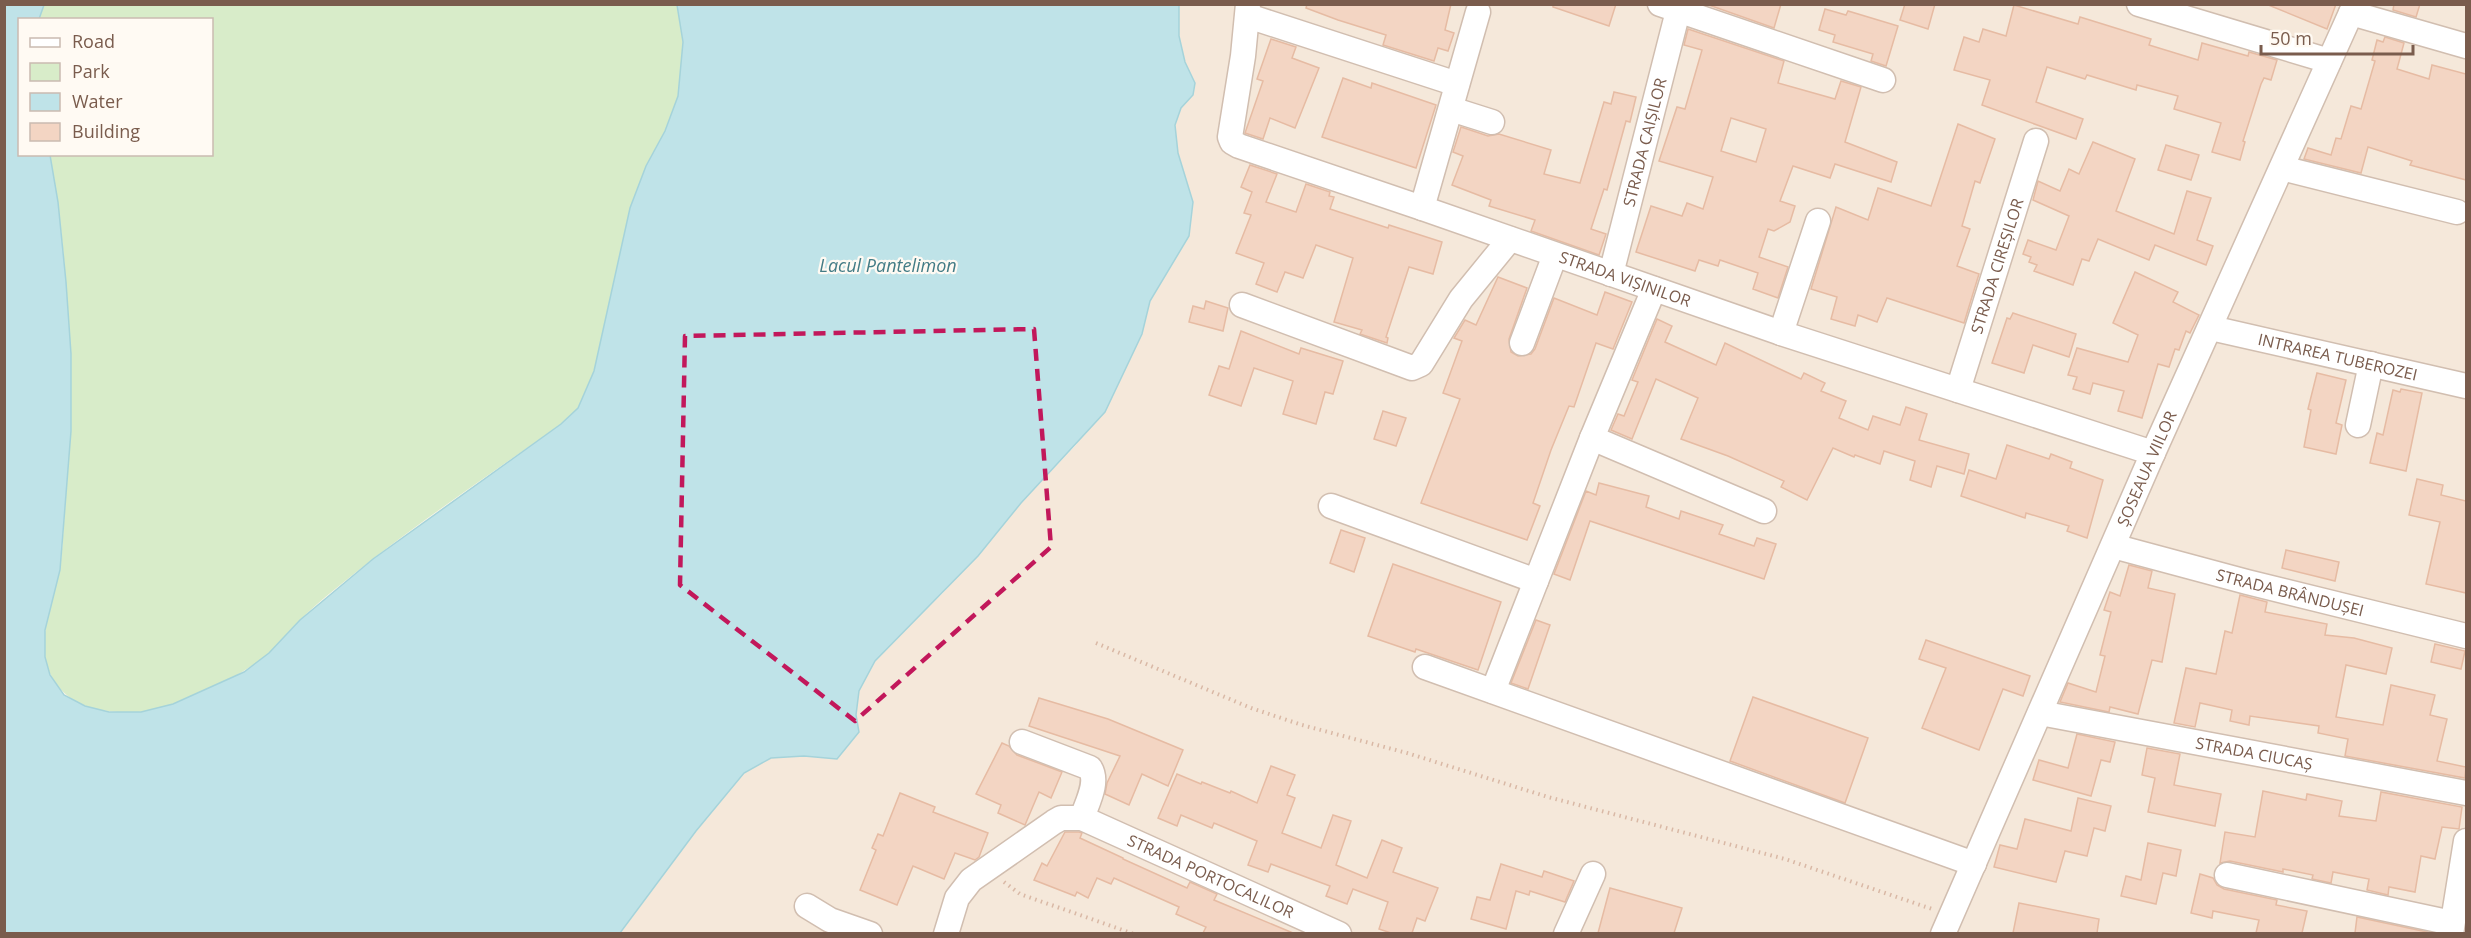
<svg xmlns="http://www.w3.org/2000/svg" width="2471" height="938" font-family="'Open Sans',sans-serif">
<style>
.residential{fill:#f5e8da}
.green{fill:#d8ecc9}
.water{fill:#bfe3e8;stroke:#a5d3da;stroke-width:1.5}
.building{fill:#f3d5c3;stroke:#e6bba3;stroke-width:1.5;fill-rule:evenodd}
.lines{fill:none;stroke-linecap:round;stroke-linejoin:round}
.minor-casing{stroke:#d1beb0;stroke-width:27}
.path{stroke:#d9b8a5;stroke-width:4;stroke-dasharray:1.5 4.5;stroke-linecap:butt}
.minor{stroke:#fff;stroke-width:24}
.marked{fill:none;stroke:#c2185b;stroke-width:4.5;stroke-dasharray:12 8;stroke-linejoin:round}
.labels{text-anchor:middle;stroke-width:4.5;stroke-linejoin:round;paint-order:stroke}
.street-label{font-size:16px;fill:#7a5c4d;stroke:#fffaf3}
.water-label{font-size:18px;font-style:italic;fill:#437c86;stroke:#fffaf3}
</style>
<rect width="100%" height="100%" fill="#fdf6ec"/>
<path class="residential" d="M1179,5H2466V933L620,934L696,831L744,773L770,758L804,756L837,759L859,732L856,715L859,691L875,661L904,629L943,593L1021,503L1076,445L1142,334L1150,301L1189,236L1193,202L1178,153L1175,125L1181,108L1193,95L1195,83L1185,62L1179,36Z"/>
<path class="green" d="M44,4H677L683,42L679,96L665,131L646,166L594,371L578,408L561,424C499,468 435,511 374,558C349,578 322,598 299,621C288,631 279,644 268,654C240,677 174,710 138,712C122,713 108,712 92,708C68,702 49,682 45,657C41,628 54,600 59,572C63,552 63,530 65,509C74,389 71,273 50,155L212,154V20H39Z"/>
<path class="water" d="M5,4L44,5L39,19L20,20V154L50,155L58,202L66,282L71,354V431L60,570L45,630V657L50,675L64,695L85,706L109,712H141L173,704L244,672L269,653L300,620L373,559L561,424L578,408L594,371L630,208L646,166L665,131L678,96L683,42L677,5H1179V36L1185,62L1195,83L1193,95L1181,108L1175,125L1178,153L1193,202L1189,236L1150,301L1142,334L1105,412L1021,503L978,556L875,661L859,691L856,715L859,732L837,759L804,756L771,758L744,773L696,831L620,933H5Z"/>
<g class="building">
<path d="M1307,4H1451L1445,30L1454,33L1448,51L1438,48L1434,61L1383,45L1386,35L1338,20L1306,8Z"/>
<path d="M1553,4H1616L1609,26L1553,7Z"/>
<path d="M1706,4H1781L1774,28Z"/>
<path d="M1905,4H1935L1928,29L1900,20Z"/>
<path d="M2266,4H2336L2327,29Z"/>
<path d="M2394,4H2420L2416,17L2393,10Z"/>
<path d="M2014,5L2078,24L2080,17L2151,39L2149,45L2198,60L2202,43L2248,56L2249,52L2277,60L2271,80L2264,78L2261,84L2243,141L2245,142L2240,160L2212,152L2221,123L2174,109L2178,96L2137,85L2136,90L2087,75L2085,79L2047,67L2036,102L2083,119L2076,139L1982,105L1990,80L1954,70L1964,37L1979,42L1983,29L2006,36Z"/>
<path d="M1825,9L1846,15L1848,11L1898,26L1886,66L1871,61L1873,54L1833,42L1835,35L1819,30Z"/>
<path d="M1688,29L1784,61L1778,83L1835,99L1841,81L1861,87L1845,142L1897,162L1891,182L1835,164L1830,178L1793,166L1780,201L1795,206L1790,222L1774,231L1768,229L1759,257L1788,267L1778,298L1753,289L1758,273L1720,260L1718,266L1699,260L1695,271L1636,252L1651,206L1682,216L1687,203L1703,209L1713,177L1659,161L1677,107L1685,109L1702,50L1684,45ZM1731,118L1766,129L1756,162L1721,151Z"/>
<path d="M2385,37L2404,43L2397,69L2429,79L2432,65L2466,74V180L2410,165L2412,161L2368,147L2361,173L2304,159L2308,148L2331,155L2336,138L2341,139L2351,106L2361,109L2375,61L2372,60L2377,40L2383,42Z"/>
<path d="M1271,39L1296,47L1292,58L1319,68L1295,128L1270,118L1263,139L1245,133L1263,81L1257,79Z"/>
<path d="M1343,78L1371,88L1372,83L1436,105L1416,168L1322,137Z"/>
<path d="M1614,92L1636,97L1630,122L1626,121L1607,190L1604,189L1591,229L1606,234L1599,255L1531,231L1535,220L1489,206L1491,200L1452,185L1463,156L1453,152L1461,127L1488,136L1499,134L1551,150L1544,174L1580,183L1604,102L1611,104Z"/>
<path d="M1958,124L1995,139L1980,183L1975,181L1962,226L1970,229L1957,266L1979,274L1964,323L1887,298L1877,322L1858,315L1855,326L1831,319L1837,297L1811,289L1836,207L1868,220L1878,188L1931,206Z"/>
<path d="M2093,142L2135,159L2116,211L2174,234L2187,191L2211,198L2197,240L2213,246L2206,265L2155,245L2149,260L2098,239L2089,261L2082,259L2073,285L2034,271L2037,265L2029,262L2031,257L2023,254L2028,240L2056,250L2069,216L2033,200L2038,181L2060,191L2069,169L2079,174Z"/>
<path d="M2166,145L2199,155L2191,180L2158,170Z"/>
<path d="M1250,165L1277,174L1266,202L1296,212L1306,184L1330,192L1329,196L1334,197L1330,209L1388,228L1389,225L1442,242L1433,274L1409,267L1386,337L1388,338L1387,343L1360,334L1362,330L1334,322L1353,258L1316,245L1303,278L1285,272L1277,292L1256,284L1264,263L1236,253L1251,215L1244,213L1252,192L1241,187Z"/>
<path d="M2135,272L2178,292L2173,302L2199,315L2190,333L2186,331L2179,350L2175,349L2169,367L2158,364L2142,418L2118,411L2124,391L2093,383L2090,394L2073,389L2077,377L2068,375L2077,348L2128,362L2138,335L2113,323Z"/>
<path d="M1498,277L1527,288L1509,339L1511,352L1518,356L1531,354L1535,349L1554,298L1597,315L1605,292L1632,302L1613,349L1596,343L1574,407L1569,406L1551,450L1533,503L1540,506L1527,540L1421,503L1460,399L1443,393L1462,341L1454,338L1465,320L1476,325Z"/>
<path d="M1206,301L1228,308L1223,331L1189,322L1193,306L1204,309Z"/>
<path d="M2013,313L2076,334L2069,357L2033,345L2024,373L1992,363L2007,318L2010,319Z"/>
<path d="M1657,319L1672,326L1665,342L1716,365L1725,343L1801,379L1804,373L1825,383L1821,391L1846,401L1839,418L1868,430L1873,416L1900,425L1906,407L1927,414L1919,440L1969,454L1964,474L1937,466L1931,487L1910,480L1915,461L1884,451L1880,464L1855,455L1854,457L1833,448L1807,500L1781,487L1784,481L1728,456L1681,439L1698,398L1656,379L1632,439L1611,430L1618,414L1624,416L1638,382L1632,380Z"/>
<path d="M1241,331L1299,354L1301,348L1343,361L1333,394L1325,392L1316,424L1283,414L1293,381L1254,368L1241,406L1209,395L1219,366L1229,369Z"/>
<path d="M2317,373L2346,380L2336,423L2342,425L2336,454L2304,447L2311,410L2308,409Z"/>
<path d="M2401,389L2422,393L2406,471L2370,463L2377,433L2383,435L2393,390L2400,392Z"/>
<path d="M1383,411L1406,418L1396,446L1374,439Z"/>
<path d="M2007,445L2049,459L2051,454L2072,462L2070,468L2103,480L2087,538L2067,531L2069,526L2026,513L2025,518L1961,496L1969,470L1996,479Z"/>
<path d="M2417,479L2443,485L2441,495L2466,501V593L2426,584L2440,522L2409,515Z"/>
<path d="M1599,483L1649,496L1646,507L1679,519L1681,511L1723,525L1719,534L1754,546L1757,538L1776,544L1764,579L1590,521L1570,580L1554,574L1586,491L1596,495Z"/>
<path d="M1341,530L1365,538L1354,572L1330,563Z"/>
<path d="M2286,550L2339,562L2335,581L2282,568Z"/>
<path d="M1393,564L1501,602L1478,670L1416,649L1415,652L1368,636Z"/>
<path d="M2129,565L2152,571L2148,588L2175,594L2162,662L2152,660L2138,714L2110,707L2109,712L2060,702L2068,683L2096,692L2105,656L2100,655L2111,612L2104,610L2110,592L2120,596Z"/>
<path d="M2240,595L2267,602L2265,612L2327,624L2325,635L2354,638L2392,648L2386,674L2346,665L2336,717L2383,725L2391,685L2435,695L2430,715L2447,719L2437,761L2466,767L2465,778L2345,756L2348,739L2318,733L2319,726L2250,716L2249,725L2230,721L2232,710L2200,703L2195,727L2174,723L2186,668L2216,674L2225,631L2232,633Z"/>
<path d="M1536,620L1550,625L1528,689L1511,683Z"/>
<path d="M1926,640L2030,676L2023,696L2003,689L1979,750L1922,728L1946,668L1919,659Z"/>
<path d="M2435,644L2465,651L2461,669L2431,662Z"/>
<path d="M1753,697L1868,738L1845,803L1730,761Z"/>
<path d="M1039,698L1108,719L1183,750L1168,786L1142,774L1129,805L1105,794L1107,783L1120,756L1029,726Z"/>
<path d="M2077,734L2115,742L2110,762L2101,760L2091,796L2033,780L2039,760L2068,768Z"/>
<path d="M1002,743L1009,746L1017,755L1062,772L1051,798L1039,792L1025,825L998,813L1001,805L976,794Z"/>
<path d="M2147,748L2180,754L2174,785L2221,794L2215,826L2148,812L2155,778L2142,775Z"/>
<path d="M1271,766L1295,775L1287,795L1295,798L1282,833L1321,848L1333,815L1351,821L1336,865L1367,878L1382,840L1402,848L1393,872L1438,888L1425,921L1417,918L1412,933H1391L1379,929L1388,902L1353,889L1347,904L1326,896L1330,886L1271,864L1268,872L1248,865L1257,841L1214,823L1212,828L1181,815L1177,826L1158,818L1177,774L1201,784L1202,782L1230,793L1231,791L1257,803Z"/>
<path d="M2263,791L2306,800L2307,794L2342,801L2339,816L2376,821L2381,792L2462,807L2459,829L2442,827L2435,859L2421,856L2415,892L2389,887L2388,895L2367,890L2369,879L2333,872L2331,883L2312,879L2313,875L2283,869V872L2230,861L2220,863L2225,832L2255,837Z"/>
<path d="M900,793L935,807L933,812L988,833L979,857L975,860L955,853L944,879L913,866L897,905L860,890L876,850L872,848L878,834L883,836Z"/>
<path d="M2078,798L2111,806L2105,831L2094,828L2087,856L2065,851L2056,882L1994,867L2000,845L2017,849L2025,819L2071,831Z"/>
<path d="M1065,832H1079L1082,833L1080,838L1123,858V859L1187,888L1190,882L1217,894L1214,900L1293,933H1203L1206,927L1176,914L1179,907L1114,878L1111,884L1097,878L1088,898L1077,892L1075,896L1034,880L1042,863L1047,866Z"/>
<path d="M2148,843L2181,850L2176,876L2163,873L2156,904L2121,896L2126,876L2141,880Z"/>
<path d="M1501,864L1542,877L1544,871L1574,881L1565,902L1530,891L1529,895L1516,891L1506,929L1471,919L1477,897L1490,900Z"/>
<path d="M2200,874L2213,878L2217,885L2224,889L2277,900L2276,905L2307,911L2302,933H2256L2259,920L2213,911L2212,918L2191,913Z"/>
<path d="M1610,888L1682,908L1674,933H1598Z"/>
<path d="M2019,903L2099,919L2097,933H2013Z"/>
<path d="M2357,917L2427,932L2426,933H2355Z"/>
</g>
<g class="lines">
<g class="minor-casing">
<g id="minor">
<path id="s1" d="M1248,4L1243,56L1230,137L1232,142L1239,146L1422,208L1781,333L2153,453"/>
<path d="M1660,4L1883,80"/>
<path d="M2139,4L2329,61"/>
<path d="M2351,13L2466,46"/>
<path d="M1248,16L1457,84"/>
<path d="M1451,109L1492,122"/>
<path d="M2282,168L2457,212"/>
<path d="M1422,208L1478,12"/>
<path id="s2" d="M1611,274L1678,11"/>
<path d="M1242,305L1412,368L1421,364L1461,299L1510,239"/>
<path id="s3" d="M2211,328L2466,386"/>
<path d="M1781,333L1818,221"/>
<path d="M1522,343L1555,255"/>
<path id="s4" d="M1958,390L2036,141"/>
<path d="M2358,425L2371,364"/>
<path d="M1592,438L1764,511"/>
<path d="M1331,506L1536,581"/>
<path id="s5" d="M2113,546L2247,582L2466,636"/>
<path d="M1425,667L1974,864"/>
<path d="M1493,691L1592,438L1654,289"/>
<path id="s6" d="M2040,713L2466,793"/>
<path d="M1022,742L1090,768C1099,782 1087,803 1082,818"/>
<path d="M2227,875L2452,923"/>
<path d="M807,906L830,920L870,934"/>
<path id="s7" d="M946,934L957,898L971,880L1054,822L1061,818H1082L1339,934"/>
<path d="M1566,934L1593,874"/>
<path id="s8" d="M1943,934L2153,453L2355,4"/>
<path d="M2451,934L2466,841"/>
</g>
</g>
<g class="path">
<path d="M1096,643L1251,708L1302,725L1407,753L1548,797L1785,859L1932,909"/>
<path d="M1004,882L1020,894L1134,934"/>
</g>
<use href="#minor" class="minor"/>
</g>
<path class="marked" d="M1034,329L1051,547L855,721L680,585L685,336Z"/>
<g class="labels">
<g class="street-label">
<text dy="6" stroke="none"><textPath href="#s2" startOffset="136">STRADA CAIȘILOR</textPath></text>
<text dy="6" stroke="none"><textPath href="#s4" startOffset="130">STRADA CIREȘILOR</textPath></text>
<text dy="6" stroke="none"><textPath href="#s1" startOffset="556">STRADA VIȘINILOR</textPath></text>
<text dy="6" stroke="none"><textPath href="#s3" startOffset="130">INTRAREA TUBEROZEI</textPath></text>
<text dy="6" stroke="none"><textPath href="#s8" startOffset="508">ȘOSEAUA VIILOR</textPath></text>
<text dy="6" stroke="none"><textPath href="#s5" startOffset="183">STRADA BRÂNDUȘEI</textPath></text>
<text dy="6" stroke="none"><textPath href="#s6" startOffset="218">STRADA CIUCAȘ</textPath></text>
<text dy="6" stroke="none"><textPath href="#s7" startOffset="332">STRADA PORTOCALILOR</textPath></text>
</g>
<g class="water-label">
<text x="888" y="272">Lacul Pantelimon</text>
</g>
</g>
<rect width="2471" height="938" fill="none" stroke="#7a5c4d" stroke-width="12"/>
<rect x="18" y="18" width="195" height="138" fill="#fffaf3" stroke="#cabbb1" stroke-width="1.5"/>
<rect x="30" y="38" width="30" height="9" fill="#ffffff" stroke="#cabbb1" stroke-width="1.5"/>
<text x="72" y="48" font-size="18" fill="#7a5c4d">Road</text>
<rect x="30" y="63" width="30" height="18" fill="#d8ecc9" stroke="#cabbb1" stroke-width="1.5"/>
<text x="72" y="78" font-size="18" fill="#7a5c4d">Park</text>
<rect x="30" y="93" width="30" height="18" fill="#bfe3e8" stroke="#cabbb1" stroke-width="1.5"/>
<text x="72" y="108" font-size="18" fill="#7a5c4d">Water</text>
<rect x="30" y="123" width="30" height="18" fill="#f3d5c3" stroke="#cabbb1" stroke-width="1.5"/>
<text x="72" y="138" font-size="18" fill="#7a5c4d">Building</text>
<path d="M2261 45v9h152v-9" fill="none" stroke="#7a5c4d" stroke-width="3"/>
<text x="2270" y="45" font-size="18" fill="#7a5c4d" stroke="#fffaf3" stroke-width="4.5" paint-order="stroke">50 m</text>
</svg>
